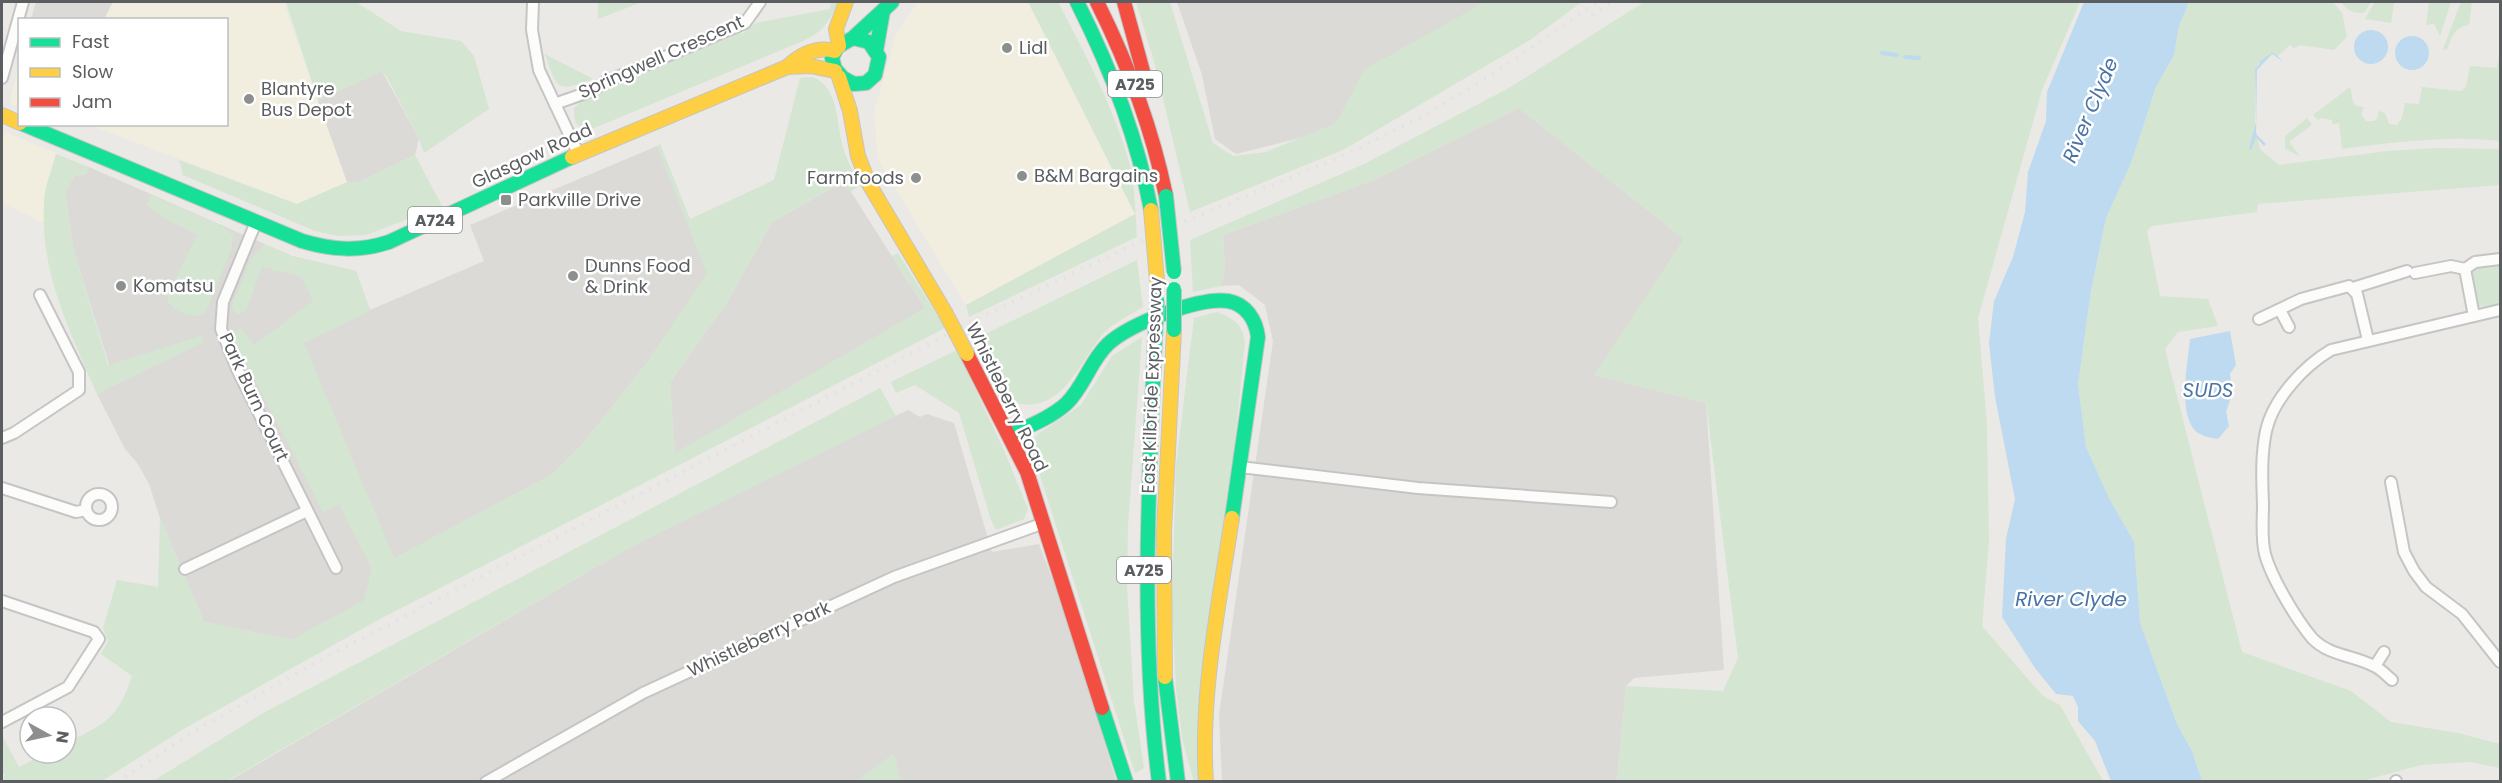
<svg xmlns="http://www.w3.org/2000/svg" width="2502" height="783" font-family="Poppins,sans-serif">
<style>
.commercial{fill:#f2eedf}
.industrial{fill:#dbdad6}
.green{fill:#d4e5d2}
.water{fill:#bddaf0}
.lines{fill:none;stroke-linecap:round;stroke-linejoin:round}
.stream{stroke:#bddaf0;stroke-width:4}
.street-casing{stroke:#c6c5c5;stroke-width:14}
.fast-casing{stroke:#c5c5c5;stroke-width:16}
.slow-casing{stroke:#c5c5c5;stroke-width:16}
.jam-casing{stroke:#c5c5c5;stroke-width:16}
.street{stroke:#fcfcfb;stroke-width:10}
.fast{stroke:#16e098;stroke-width:14}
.slow{stroke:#ffcf43;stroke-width:14}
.jam{stroke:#f24e42;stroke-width:14}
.rail{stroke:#e2e1e1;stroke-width:4;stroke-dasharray:1.5 8;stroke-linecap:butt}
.fast-bridge-casing{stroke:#c5c5c5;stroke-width:16;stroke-linecap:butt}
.slow-bridge-casing{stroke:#c5c5c5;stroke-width:16;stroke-linecap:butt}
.fast-bridge{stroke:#16e098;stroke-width:14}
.slow-bridge{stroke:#ffcf43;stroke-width:14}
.poi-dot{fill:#8d8f8f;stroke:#fff;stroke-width:2}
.labels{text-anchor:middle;stroke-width:5;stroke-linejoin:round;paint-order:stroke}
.shield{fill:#fff;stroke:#8c8e90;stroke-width:1.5}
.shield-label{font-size:16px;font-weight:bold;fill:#5b5e61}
.poi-label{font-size:18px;fill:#5b5e61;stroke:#fff;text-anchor:start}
.street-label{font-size:18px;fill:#5b5e61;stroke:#fff}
.water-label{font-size:20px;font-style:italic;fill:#4a74a5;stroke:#fff}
</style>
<rect width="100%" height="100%" fill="#eae9e5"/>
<g class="commercial">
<path d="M113,2H283L347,182L297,204L90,125L226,124V20L104,19Z"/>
<path d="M918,2H1029L1136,215L966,305L878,160L874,113L896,34Z"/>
<path d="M18,68L20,69L19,108L12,105L11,97Z"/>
<path d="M2,131L56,153L44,202V223L2,203Z"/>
</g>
<g class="industrial">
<path d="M36,2H113L104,19H31Z"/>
<path d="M1177,2H1559L1339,128L1236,154L1215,139L1202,75Z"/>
<path d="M382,71L419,139L415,155L359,182H347L318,101Z"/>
<path d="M1519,108L1684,239L1595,375L1706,403L1724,670L1634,678L1626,686L1617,781H1222L1219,715L1273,341L1265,305L1239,285L1221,286L1225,267L1223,235L1374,180Z"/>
<path d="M657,146L708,273L646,364L581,446L553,474L393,559L364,601L292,640L204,622L160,518L149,484L138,464L125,449L97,394L115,384L73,248L65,191L74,176L86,174L89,167L292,256L356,271L370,310L484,261L470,225Z"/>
<path d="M844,181L925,308L675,454L670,382L726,304L772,222Z"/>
<path d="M908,410L920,417L927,414L954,423L992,552L1039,544L1073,633L1116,781H900L894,754L856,782H227L627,549L760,481Z"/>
</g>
<g class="green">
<path d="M286,2H356L401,31L461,41L474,56L489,109L424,153L419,139L387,77L382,71L318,101Z"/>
<path d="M598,2H642L598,19Z"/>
<path d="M831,2H838C830,21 823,32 803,41L592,129H582L575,122L574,108L589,95L731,37L740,31L742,34L756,23L830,9Z"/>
<path d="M1028,2H1058C1084,52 1112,104 1128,158C1135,183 1135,211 1137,237L969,317L966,305L1135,214Z"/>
<path d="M1136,2H1170L1213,143L1233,156L1266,152L1336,123L1365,69L1485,2H1582L1530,40L1343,150L1190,212L1155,65Z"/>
<path d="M1644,2H2080L2042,90L1978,318L1987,426L1989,541L1982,626L2043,696L2060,705L2103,781H1617L1626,686L1723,691L1738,658L1706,403L1595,375L1684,239L1519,108L1374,180L1223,235L1225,267L1221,286L1193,292L1190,240L1364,164L1509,88Z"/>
<path d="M2189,2H2333L2342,13L2347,37L2334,50L2300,45L2294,48L2290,45L2278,56L2274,53L2259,62L2260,64L2255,69V126L2260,149L2279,165L2388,151L2437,148L2500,149V185L2258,204L2257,212L2152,226L2147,231L2160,296L2208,299L2218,326L2178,332L2165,349L2242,652L2351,691L2391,722L2458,733L2500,744V768L2470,762L2421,765L2362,781H2202L2192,751L2177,724L2140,623L2134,542L2109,498L2086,447L2078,384L2091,291L2106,218L2131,163L2156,87L2174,55L2179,26Z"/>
<path d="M2341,2H2371L2364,13C2353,13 2348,11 2341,2Z"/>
<path d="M2375,2H2394L2391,23L2365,19Z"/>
<path d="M2429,2H2451L2440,36L2434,24L2426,25Z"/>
<path d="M2461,2H2472L2469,25C2454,27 2452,37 2447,50L2443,49Z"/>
<path d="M2500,46V141C2448,135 2395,142 2342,149L2339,123L2333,124L2332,120L2321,118L2318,120L2313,115L2350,87C2354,96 2348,107 2364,107L2361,114L2366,121H2374L2377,119L2379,111L2385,113L2389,124L2397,125L2402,118L2405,103L2419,104L2422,87L2461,91L2466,87L2470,66L2497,68Z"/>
<path d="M545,54L593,79C556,93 557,89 545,54Z"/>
<path d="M812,77C840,86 836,127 844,151C848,163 855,174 861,185L850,192L843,181L772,222L726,304L670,382L675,453L925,308L892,256L898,253L945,328L378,620L182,730L102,781H2L5,775L2,772V736L19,767L46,753H66V743C106,723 117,720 132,676L101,654L108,641L103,628L117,580L158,587L160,518L204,622L291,640L364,600L372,569L339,505L323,512L233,337L234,333L241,328L254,345L313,301L302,277L262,267L246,310L238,315L233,310L232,305L251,259L264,244L292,256L356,271L370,311L304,343L394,558L553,474L581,446L646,364L707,274L657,146L660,144L690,219L774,180L800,78Z"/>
<path d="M2307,118L2312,125L2289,142L2300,156L2285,149V136Z"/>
<path d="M56,154L89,167L86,174L74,176L65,191L73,248L108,365L201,336L204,342L97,394C70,331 40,273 44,204C44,187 52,170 56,154Z"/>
<path d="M415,155L442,206L366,235L338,236L315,231L183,175L179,160L297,204L347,182H359Z"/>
<path d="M151,195L224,227L233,235L231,250L208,307C207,309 203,314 202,314C190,320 167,309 167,296L197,235L167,220L146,205Z"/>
<path d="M1137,260L1143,307C1130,315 1111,324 1101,336C1078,366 1060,416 1013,402L986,363L987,345L983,335Z"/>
<path d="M2500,265V305C2471,311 2475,301 2469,276L2478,267Z"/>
<path d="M1217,312C1236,320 1241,323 1245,342L1201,781L1194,782L1182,738L1176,688L1172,606L1176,465L1194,318Z"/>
<path d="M1142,337L1128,526L1127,586L1134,701L1144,768L1135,773L1031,447L1032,440L1038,434L1081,405L1112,356Z"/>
<path d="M957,350L1003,448L1028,509L1024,519L996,530L990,517L959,413L915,385L896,393L891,382Z"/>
<path d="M880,388L896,416L627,549L227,781H153L265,712Z"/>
<path d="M894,753L900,781H856Z"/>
</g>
<g class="water">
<path d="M2084,2H2189L2179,26L2174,55L2156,87L2131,163L2106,218L2091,291L2078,384L2086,447L2109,498L2134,542L2140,623L2177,724L2192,751L2202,781H2111L2095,741L2078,721V707L2073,696L2056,694L2035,668L2002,617L2006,539L2015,499L1995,397L1989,343L1994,301L2013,257L2025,212L2028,172L2046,121L2047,92Z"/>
<circle cx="2371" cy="47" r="17"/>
<circle cx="2412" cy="53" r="17"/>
<path d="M2272,53H2274L2284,62L2272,54L2257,70L2256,134L2266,144L2264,146L2256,137L2251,150L2249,149L2256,122L2255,69L2260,64L2259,62Z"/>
<path d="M2230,331L2236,365L2230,374L2232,394L2226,412L2229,426L2218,439C2212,438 2205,437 2200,434C2176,421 2188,361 2190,339Z"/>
</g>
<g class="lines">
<g class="stream">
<path d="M1882,53L1897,55"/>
<path d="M1905,57L1919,58"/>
</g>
<g class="street-casing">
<g id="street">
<path d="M533,2L532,30L539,70L578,153"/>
<path d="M2,78L23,2"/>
<path d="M555,104C567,99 597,91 603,83L745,23L760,2"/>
<path d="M256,222L223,302L221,329L237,369L336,568"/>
<path d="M2415,273L2451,266L2465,269"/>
<path d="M2353,288L2407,271"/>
<path d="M2280,310L2289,327"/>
<path d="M2474,316L2465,269L2475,262L2500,259"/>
<path d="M2259,319L2301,299L2349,286L2357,294L2368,340"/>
<path d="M2,438L14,433L79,390V372L40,295"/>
<path d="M1240,467L1418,488L1611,502"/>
<path d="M2391,482L2404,552L2414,571L2426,587L2462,614L2500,662"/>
<path d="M2,488L76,512L86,510"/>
<circle cx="99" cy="507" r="13"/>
<path d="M185,569L307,511"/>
<path d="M2,601L94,632L99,639L68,687L2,722"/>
<path d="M2375,666L2384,652"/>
<path d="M2392,680C2386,675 2381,669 2374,666C2353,655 2329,656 2312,638C2296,619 2271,577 2265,554C2261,539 2263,520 2263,504C2262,479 2261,455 2266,431C2273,399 2304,366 2331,350L2500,310"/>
<path d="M2396,781V782"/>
<path d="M486,782L643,693L894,577L1044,523"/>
</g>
</g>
<g class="fast-casing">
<g id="fast">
<path d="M1077,2C1111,69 1137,136 1151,210"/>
<path d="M853,38L869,42L879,57L875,75L866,83L854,84L843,78L835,69L832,58L837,47L853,38L892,2"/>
<path d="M876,51L883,11"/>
<path d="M23,124L302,241C332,250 359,252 389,242L572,157"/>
<path d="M1154,359C1148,501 1141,641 1159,782"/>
<path d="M1010,435C1029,426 1050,418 1066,404C1084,387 1090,361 1108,344C1130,324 1198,297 1228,301C1246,304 1256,320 1258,337L1232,518"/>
<path d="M1165,677L1178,782"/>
<path d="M1102,708L1126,782"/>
</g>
</g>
<g class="slow-casing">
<g id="slow">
<path d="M839,46L836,29L846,2"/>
<path d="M788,66C801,54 817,46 835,51"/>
<path d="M839,77L850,111L858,156L869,184L945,312"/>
<path d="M2,115L20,123"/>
<path d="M572,157L787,67L810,66L835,71"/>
<path d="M1165,677L1164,532L1174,330"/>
<path d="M1206,782C1200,693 1219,605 1232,518"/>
</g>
</g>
<g class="jam-casing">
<g id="jam">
<path d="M1097,2C1128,64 1152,128 1166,196"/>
<path d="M1124,2L1147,86"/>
<path d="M967,354L1027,472L1102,708"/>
</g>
</g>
<use href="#street" class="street"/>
<use href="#fast" class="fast"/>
<use href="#slow" class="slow"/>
<use href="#jam" class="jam"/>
<g class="rail">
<path d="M1592,15L1612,2"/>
<path d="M117,782L186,736L315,663L977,319L1157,233L1338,158L1426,115L1508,64L1597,2"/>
</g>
<g class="fast-bridge-casing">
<g id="fast-bridge">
<path d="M1166,196L1174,272"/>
<path d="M1174,289V330"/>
<path d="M1154,359L1157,300"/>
</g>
</g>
<g class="slow-bridge-casing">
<g id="slow-bridge">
<path d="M1151,210L1157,281"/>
<path d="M945,312L967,354"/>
</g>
</g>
<use href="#fast-bridge" class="fast-bridge"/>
<use href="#slow-bridge" class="slow-bridge"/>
</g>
<g class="poi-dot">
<circle cx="1007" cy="48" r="6"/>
<circle cx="249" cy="99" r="6"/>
<circle cx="1022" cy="176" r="6"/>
<circle cx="916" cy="178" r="6"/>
<rect x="500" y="194" width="12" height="12" rx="3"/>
<circle cx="573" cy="276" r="6"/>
<circle cx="121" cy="286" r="6"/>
</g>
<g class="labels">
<g class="shield">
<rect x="1108" y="71" width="54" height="26" rx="4.5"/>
<rect x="408" y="207" width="54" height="26" rx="4.5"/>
<rect x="1117" y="557" width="54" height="26" rx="4.5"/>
</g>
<g class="shield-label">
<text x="1135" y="90">A725</text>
<text x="435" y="226">A724</text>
<text x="1144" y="576">A725</text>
</g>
<g class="poi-label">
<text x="1019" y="54">Lidl</text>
<text x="261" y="95">Blantyre<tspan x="261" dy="21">Bus Depot</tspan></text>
<text x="1034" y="182">B&amp;M Bargains</text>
<text x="904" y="184" text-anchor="end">Farmfoods</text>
<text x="518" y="206">Parkville Drive</text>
<text x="585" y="272">Dunns Food<tspan x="585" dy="21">&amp; Drink</tspan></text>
<text x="133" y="292">Komatsu</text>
</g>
<g class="street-label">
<text transform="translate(661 57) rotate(-24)" y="6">Springwell Crescent</text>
<text transform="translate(532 156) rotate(-25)" y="6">Glasgow Road</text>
<text transform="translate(1152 385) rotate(-88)" y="6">East Kilbride Expressway</text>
<text transform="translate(254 397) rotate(65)" y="6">Park Burn Court</text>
<text transform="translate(1007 397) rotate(64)" y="6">Whistleberry Road</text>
<text transform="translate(759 639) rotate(-25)" y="6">Whistleberry Park</text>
</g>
<g class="water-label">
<text transform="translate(2090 110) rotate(-67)" y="7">River Clyde</text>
<text x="2208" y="397">SUDS</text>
<text x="2071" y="606">River Clyde</text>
</g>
</g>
<rect width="2502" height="783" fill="none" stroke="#5b5e61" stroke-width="6"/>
<rect x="18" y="18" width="210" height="108" fill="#ffffff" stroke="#bdbfc0" stroke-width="1.5"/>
<rect x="30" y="38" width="30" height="9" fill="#16e098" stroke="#bdbfc0" stroke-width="1.5"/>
<text x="72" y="48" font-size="18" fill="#5b5e61">Fast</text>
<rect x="30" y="68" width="30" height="9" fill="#ffcf43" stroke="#bdbfc0" stroke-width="1.5"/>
<text x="72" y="78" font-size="18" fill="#5b5e61">Slow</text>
<rect x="30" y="98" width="30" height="9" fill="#f24e42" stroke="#bdbfc0" stroke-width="1.5"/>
<text x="72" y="108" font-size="18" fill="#5b5e61">Jam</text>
<g transform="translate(48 735) rotate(98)"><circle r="28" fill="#ffffff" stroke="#bdbfc0" stroke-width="1.5"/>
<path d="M0-4.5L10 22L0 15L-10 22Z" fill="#8d8f8f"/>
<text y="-9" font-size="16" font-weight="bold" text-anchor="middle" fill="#5b5e61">N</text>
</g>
</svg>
